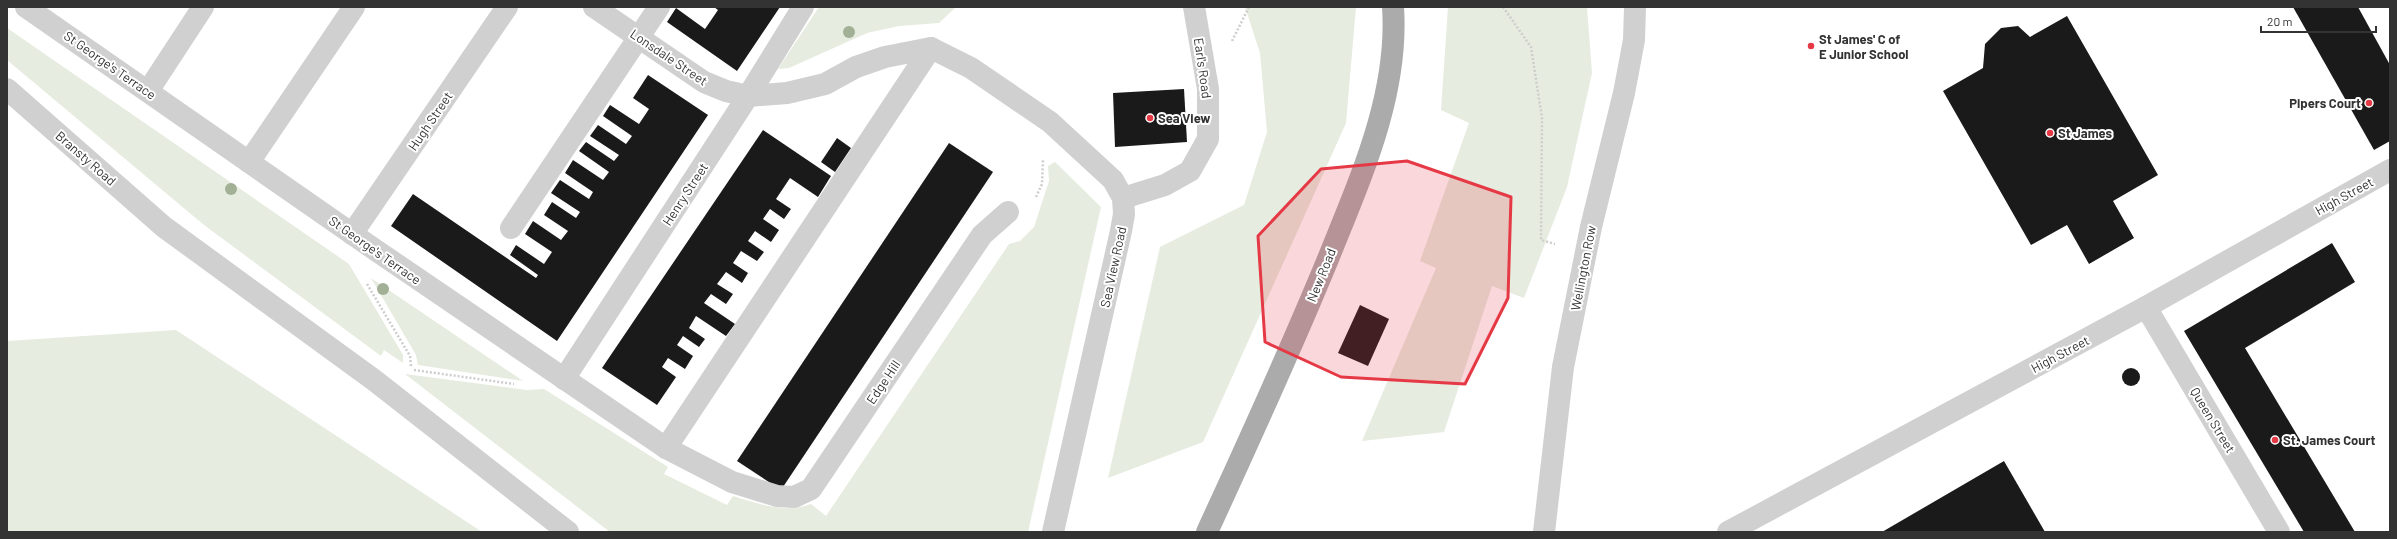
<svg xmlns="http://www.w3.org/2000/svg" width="2397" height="539" font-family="Barlow,sans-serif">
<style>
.green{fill:#e6ecdf}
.building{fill:#1a1a1a}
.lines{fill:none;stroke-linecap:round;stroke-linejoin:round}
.path{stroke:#cdcdcd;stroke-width:2.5;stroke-dasharray:2 2;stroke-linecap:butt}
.lane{stroke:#d0d0d0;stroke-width:22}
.street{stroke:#d0d0d0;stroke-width:22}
.primary{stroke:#ababab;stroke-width:22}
.tree{fill:#a2b095}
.marked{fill:#e63946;fill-opacity:0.2;stroke:#e63946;stroke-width:3;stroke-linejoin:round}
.poi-dot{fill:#e63946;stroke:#fff;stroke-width:1.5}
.labels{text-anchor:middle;stroke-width:4;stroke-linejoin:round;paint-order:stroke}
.poi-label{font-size:13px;font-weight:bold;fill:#333;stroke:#fff;text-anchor:start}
.street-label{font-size:13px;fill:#333;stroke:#fff}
</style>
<rect width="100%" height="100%" fill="#fff"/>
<g class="green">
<path d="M819,7H956L939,23L899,26L867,33L789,68L778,69Z"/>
<path d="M1245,7H1356L1346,123L1203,442L1108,478L1160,247L1244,205L1267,132L1260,53Z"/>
<path d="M1448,7H1587L1592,73L1567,187L1524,298L1492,286L1444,432L1362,441L1436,268L1420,261L1469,123L1441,110Z"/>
<path d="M7,28L349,264L403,355V363L384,350L381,356L204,225L7,60Z"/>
<path d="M1055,162L1101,207L1028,532H610L405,374L527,390L544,389L668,467L664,474L727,505L733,496C760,504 784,514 811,504L826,516L1009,244L1020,241L1034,227L1049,181L1048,166Z"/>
<path d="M371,278L523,381L418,365L416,355Z"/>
<path d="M176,330L482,532H7V341Z"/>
</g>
<g class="building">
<path d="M714,7H780L737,71L667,22L676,8L705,29L718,10Z"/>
<path d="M2293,7H2358L2390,65V141L2374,150Z"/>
<path d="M2067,16L2158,175L2113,201L2134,238L2089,264L2067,225L2031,245L1943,91L1983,68L1985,44L2001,28L2018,26L2030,37Z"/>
<path d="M648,75L708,115L557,341L391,226L413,194L536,278L538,275L510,255L516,245L544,264L552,252L525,234L533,221L561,240L568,231L544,215L552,202L576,218L580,212L551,193L560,180L589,199L593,192L565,173L573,160L603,180L609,172L579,151L586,142L614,161L619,155L590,136L598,125L626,144L632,136L603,116L610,105L639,124L649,109L633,98Z"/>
<path d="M1184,89L1187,142L1115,147L1113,93Z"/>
<path d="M763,130L831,176L818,197L790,178L776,199L791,209L784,219L770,209L763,219L779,230L771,242L755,231L748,241L764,252L757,261L741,251L733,263L748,273L742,283L726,272L717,284L733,294L726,304L711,294L704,303L735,324L726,336L696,316L689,328L705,339L699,347L683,336L677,345L693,356L685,369L668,358L662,367L676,377L657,405L602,368Z"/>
<path d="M837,138L851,148L835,172L821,162Z"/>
<path d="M949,143L993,172L781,490L737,461Z"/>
<path d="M2332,243L2355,282L2245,348L2355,532H2304L2184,331Z"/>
<path d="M1360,305L1389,319L1368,366L1338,353Z"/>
<circle cx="2131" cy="377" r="9"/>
<path d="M2004,461L2045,532H1882Z"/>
</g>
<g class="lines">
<g class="path">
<path d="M1503,7L1531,47L1542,118L1541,240L1555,244"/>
<path d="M1232,41L1249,7"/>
<path d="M1036,197L1042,184L1043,160"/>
<path d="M367,284L410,356L411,367"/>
<path d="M414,370L514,384"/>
</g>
<g class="lane">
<path d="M249,162L354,7"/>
<path d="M511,228L659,7"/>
<path d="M666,448L931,48"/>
</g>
<g class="street">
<path d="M26,7L374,249L666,448L732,482L777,496L794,497L811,489L982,235L1008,212"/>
<path d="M594,7L704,82L726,91L748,96L787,93L825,84L856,67L885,57L931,48L971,68L1050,122L1113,180L1123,198L1124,214L1121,231L1053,532"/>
<path d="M7,89L164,227L374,380L568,532"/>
<path d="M148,91L203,7"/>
<path d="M1123,198L1165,185L1190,171L1208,139V89L1194,7"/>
<path d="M352,234L507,7"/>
<path d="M2146,307L2279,532"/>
<path d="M564,379L748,96L803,7"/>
<path d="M1544,532L1563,367L1591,227L1624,93L1634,40L1635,7"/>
<path d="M1728,532L2146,307L2390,170"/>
</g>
<path class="primary" d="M1207,532C1249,441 1290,351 1328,259C1360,179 1399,95 1393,7"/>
</g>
<g class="tree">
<circle cx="849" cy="32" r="6"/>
<circle cx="231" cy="189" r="6"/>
<circle cx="383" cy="289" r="6"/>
</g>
<path class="marked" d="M1407,161L1511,197L1508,298L1465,384L1341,377L1265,342L1258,236L1321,169Z"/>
<g class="poi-dot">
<circle cx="1811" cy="46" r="4"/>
<circle cx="2369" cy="103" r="4"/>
<circle cx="1150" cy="118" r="4"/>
<circle cx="2050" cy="133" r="4"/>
<circle cx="2275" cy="440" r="4"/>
</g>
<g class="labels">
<g class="poi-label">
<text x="1819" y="44">St James' C of<tspan x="1819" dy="15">E Junior School</tspan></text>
<text x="2361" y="108" text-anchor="end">Pipers Court</text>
<text x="1158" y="123">Sea View</text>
<text x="2058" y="138">St James</text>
<text x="2283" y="445">St. James Court</text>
</g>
<g class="street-label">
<text transform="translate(669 57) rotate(34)" y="5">Lonsdale Street</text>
<text transform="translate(110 65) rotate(35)" y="5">St George's Terrace</text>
<text transform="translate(1203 68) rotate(82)" y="5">Earl's Road</text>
<text transform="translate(430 121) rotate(-56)" y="5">Hugh Street</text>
<text transform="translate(86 158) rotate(41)" y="5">Bransty Road</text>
<text transform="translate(685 194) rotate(-57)" y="5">Henry Street</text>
<text transform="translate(2344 196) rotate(-29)" y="5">High Street</text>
<text transform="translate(375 250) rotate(35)" y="5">St George's Terrace</text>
<text transform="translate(1113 267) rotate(-78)" y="5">Sea View Road</text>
<text transform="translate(1583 268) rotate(-79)" y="5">Wellington Row</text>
<text transform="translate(1321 275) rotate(-68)" y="5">New Road</text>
<text transform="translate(2060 354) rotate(-28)" y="5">High Street</text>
<text transform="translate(883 382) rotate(-56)" y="5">Edge Hill</text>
<text transform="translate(2213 420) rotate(59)" y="5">Queen Street</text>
</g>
</g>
<rect width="2397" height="539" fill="none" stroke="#333333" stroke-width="16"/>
<path d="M2261 26v6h115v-6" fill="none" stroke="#333333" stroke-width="2"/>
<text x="2267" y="26" font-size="12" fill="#333333" stroke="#ffffff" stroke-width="3" paint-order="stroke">20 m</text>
</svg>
